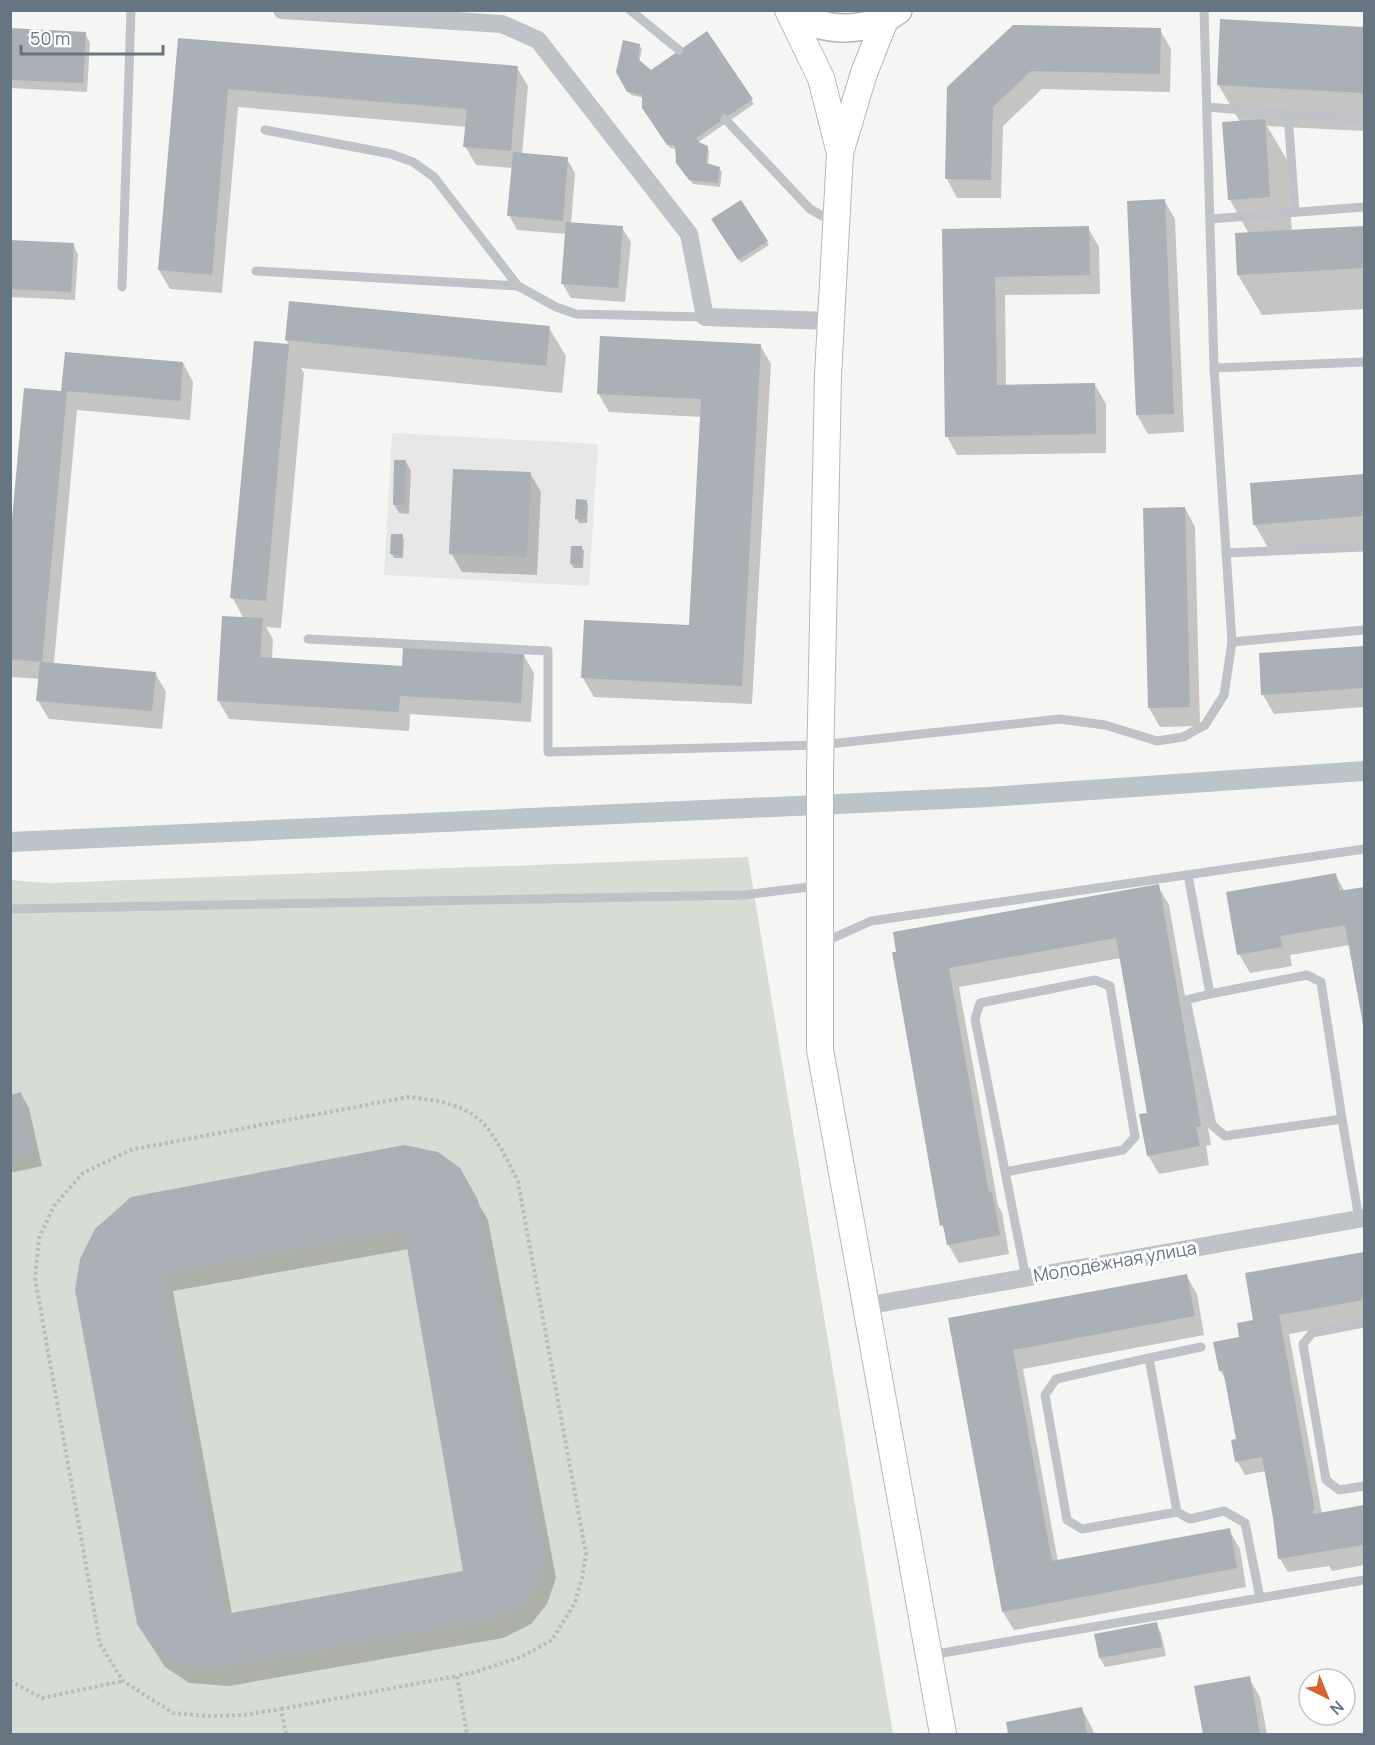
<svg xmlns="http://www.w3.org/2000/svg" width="1375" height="1745" font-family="Manrope,sans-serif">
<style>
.built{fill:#e6e7e6}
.green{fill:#d7dcd4}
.shadow{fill:#0003;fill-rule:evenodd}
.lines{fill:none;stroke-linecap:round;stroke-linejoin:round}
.canal{stroke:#bbc4c9;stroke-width:20}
.building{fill:#aab0b6;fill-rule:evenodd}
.secondary-casing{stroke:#b4b8bc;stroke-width:28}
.primary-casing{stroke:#b3b6ba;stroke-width:30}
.path{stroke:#b9bbbe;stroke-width:4;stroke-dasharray:3 3;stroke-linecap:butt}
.lane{stroke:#bfc2c6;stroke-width:9}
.street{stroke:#bfc2c6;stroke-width:18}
.secondary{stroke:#fff;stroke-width:26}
.primary{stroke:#fff;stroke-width:27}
.labels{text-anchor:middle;stroke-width:6;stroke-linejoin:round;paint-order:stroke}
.street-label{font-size:18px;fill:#677481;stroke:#fff}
</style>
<rect width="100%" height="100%" fill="#f5f6f3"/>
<path class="built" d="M392,433L598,444L589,586L384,575Z"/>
<path class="green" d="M748,857L893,1734H11L10,880L49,883Z"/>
<g class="shadow">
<path d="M1222,21L1364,28V131L1267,126L1287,160L1292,232L1364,228V309L1262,315L1238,275L1236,235L1249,234L1230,200L1240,122L1218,84Z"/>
<path d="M10,30L85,33L90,43L87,92L10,88Z"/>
<path d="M1160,30L1171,49L1170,92L1042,89L1003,126L1001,198H957L947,179L949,88Z"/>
<path d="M706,33L754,104L697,143L707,147L709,151L708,165L719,168L722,172L720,187L693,184L680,167L677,149L670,148L646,112L644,98L631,95L618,72L639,45L642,49L639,63L651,72Z"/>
<path d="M179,39L517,68L528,86L522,155L567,159L575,173L571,224L622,228L631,242L625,302L571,298L562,283L567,234L517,230L509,215L513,168L476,165L465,146L467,127L238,107L222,293L170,289L159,270Z"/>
<path d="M1164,200L1175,219L1184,432L1148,434L1137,415Z"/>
<path d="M741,202L769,245L741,263L713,220Z"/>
<path d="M1088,228L1099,247L1100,294L1005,295L1006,387L1095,385L1106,404V453L957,455L947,436L944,230Z"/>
<path d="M10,241L73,245L78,254L75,300L10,297Z"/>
<path d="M549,328L566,356L562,393L301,368L304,373L281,628L266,627L273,639L272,659L403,668L523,654L534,673L531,722L410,714L409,731L229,719L218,700L244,619L232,597L255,342L289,345L286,340Z"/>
<path d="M760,345L771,364L752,704L594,697L583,678L691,627L702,417L609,412L598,393Z"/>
<path d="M66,353L183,363L193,382L190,420L77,410L54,663L155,673L166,692L162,729L49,719L38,701L40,679L12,677L10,674V557L62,393Z"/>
<path d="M406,462L411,471L409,514L399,513L394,504Z"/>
<path d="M530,473L541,492L537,575L462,572L451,553Z"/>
<path d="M1364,476V545L1271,553L1255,525L1252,485Z"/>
<path d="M586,501L588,505L587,523H579L577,519Z"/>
<path d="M1185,508L1195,527L1200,726L1160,727L1149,708Z"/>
<path d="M402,536L404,540L403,558H394L392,554Z"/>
<path d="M581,547L584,551L583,568H574L571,564Z"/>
<path d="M1364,648V707L1274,714L1263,695L1260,655Z"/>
<path d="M1335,874L1345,892L1364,888V1029L1350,945L1290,955L1292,966L1250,973L1239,954Z"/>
<path d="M1158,886L1169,905L1211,1145L1206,1146L1209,1165L1159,1174L1148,1155V1114L1121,958L959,987L998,1205L1002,1213L1009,1254L959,1263L948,1244L946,1233L942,1225L894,954Z"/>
<path d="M21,1094L29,1108L42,1166L10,1173V1096Z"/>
<path d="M458,1169L488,1220L556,1578L547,1604L531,1624L503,1638L229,1686L189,1683L165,1667L138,1624L76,1290ZM409,1249L465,1572L232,1614L173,1291Z"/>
<path d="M1364,1253V1321L1289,1334L1322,1514L1364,1507V1565L1332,1571L1329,1566L1288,1572L1280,1559L1266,1471L1245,1475L1237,1461L1238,1440L1227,1382L1220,1370L1254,1321L1246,1274Z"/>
<path d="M1186,1275L1197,1294L1204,1335L1023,1369L1058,1562L1229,1530L1240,1549L1246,1587L1014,1630L1003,1612L949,1320Z"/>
<path d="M1156,1624L1161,1633L1166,1656L1105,1667L1100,1658L1096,1635Z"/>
<path d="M1249,1678L1260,1697L1267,1734H1204L1196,1688Z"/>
<path d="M1082,1709L1092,1728L1094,1734H1010L1007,1723Z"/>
</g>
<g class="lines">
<path class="canal" d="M10,842L989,797L1364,771"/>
</g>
<g class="building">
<path d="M1220,19L1364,27V93L1217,85Z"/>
<path d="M1013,25L1161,28L1160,74L1031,71L993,107L991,180L945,179L947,87Z"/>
<path d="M10,28L86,32L83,83L10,80Z"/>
<path d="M707,31L753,99L696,138L699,142L708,146L706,163L720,167L718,183L689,180L676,163L675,145H667L642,108V95L627,92L616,72L623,40L640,44L638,59L651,70Z"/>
<path d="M178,38L518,66L511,151L463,147L467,109L228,89L212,275L158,270Z"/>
<path d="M1265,119L1270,197L1228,200L1222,122Z"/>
<path d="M513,152L568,157L563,221L507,216Z"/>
<path d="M1165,199L1174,414L1136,415L1127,201Z"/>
<path d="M741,200L768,241L738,260L711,219Z"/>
<path d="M566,222L623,226L618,288L561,284Z"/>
<path d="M1089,226L1090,275L995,277L997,385L1095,383L1096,434L945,437L942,229Z"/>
<path d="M1364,226V268L1237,275L1235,233Z"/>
<path d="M10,240L74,243L71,292L10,289Z"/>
<path d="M289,301L550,326L546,366L285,340Z"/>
<path d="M600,336L761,344L742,686L581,678L584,620L689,625L701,399L597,394Z"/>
<path d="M254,341L289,344L266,601L230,598Z"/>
<path d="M65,352L183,362L180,401L67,391L42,662L156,672L152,711L36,701L40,662L10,659V541L24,388L61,391Z"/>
<path d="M394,460H406L405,505H393Z"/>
<path d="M453,469L531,472L527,557L449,554Z"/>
<path d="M1364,474V516L1253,525L1250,483Z"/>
<path d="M576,499L587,500L586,519H575Z"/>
<path d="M1185,507L1190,707L1148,708L1143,508Z"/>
<path d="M391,534H403L402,555L390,554Z"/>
<path d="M571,546H582V564H570Z"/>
<path d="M222,616L263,618L260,657L402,666L403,645L524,653L521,703L400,696L399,712L217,701Z"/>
<path d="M1364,646V688L1261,695L1259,653Z"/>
<path d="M1336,873L1339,891L1364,887V1030L1345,925L1280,936L1282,947L1237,955L1226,892Z"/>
<path d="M1159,884L1201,1126L1196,1127L1200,1146L1147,1156L1139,1114L1147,1113L1116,938L949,968L989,1193L992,1192L1000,1235L947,1245L943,1225L940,1226L892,952H896L893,932Z"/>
<path d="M21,1092L35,1152L10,1157V1095Z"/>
<path d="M404,1145L438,1152L460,1168L478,1200L546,1558L537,1585L520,1605L492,1619L217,1668L177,1665L153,1648L137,1624L75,1290L80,1259L95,1229L131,1197ZM404,1230L463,1571L226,1614L163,1273Z"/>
<path d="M1364,1252V1300L1279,1315L1315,1510H1313V1514L1364,1505V1545L1278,1559L1273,1518L1262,1457L1235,1462L1231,1440L1236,1439L1223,1370L1219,1371L1213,1342L1239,1337L1237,1323L1253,1320L1245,1273Z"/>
<path d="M1187,1274L1195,1316L1013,1350L1052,1561L1230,1528L1237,1568L1002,1612L948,1318Z"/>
<path d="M1157,1622L1162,1647L1099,1658L1094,1634Z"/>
<path d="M1250,1676L1260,1734H1203L1194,1686Z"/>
<path d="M1082,1707L1087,1734H1008L1006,1722Z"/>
</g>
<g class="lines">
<g class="secondary-casing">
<g id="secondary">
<path d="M788,10L821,78L840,153"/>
<path d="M885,20L864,73L840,153L828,376L820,770V1050L943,1734"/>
</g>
</g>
<g class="primary-casing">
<path id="primary" d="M793,10C801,15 809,22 817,24C845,32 875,28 898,10"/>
</g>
<g class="path">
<path d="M10,1681L42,1698L123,1681"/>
<path d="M281,1709L457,1676"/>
<path d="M286,1734L281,1709L244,1715L209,1716L173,1713L123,1681L100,1644L35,1278L39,1238L54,1206L83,1173L130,1150L408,1097C479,1104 488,1120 518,1182L586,1554L582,1578L575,1603L552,1640L521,1657L475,1672L457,1676L467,1734"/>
</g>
<g class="lane">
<path d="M630,10L679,50"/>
<path d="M1207,107L1364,120"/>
<path d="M1288,114L1295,212"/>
<path d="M725,119L810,209L833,222"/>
<path d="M265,130L391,154L413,162L434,177L518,286L556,307L576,314L705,317"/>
<path d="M1210,219L1364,207"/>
<path d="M256,271L518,286"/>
<path d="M122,287L131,10"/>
<path d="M1214,368L1364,362"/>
<path d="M1226,553L1364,547"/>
<path d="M308,639L548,651V752L820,745L1060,719L1105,725L1157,741L1183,737L1205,725L1224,695L1232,642L1214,368L1204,10"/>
<path d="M1232,642L1364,630"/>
<path d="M1188,875L1210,994L1307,975L1321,982L1342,1119L1225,1136L1212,1125L1186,1000L1210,994"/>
<path d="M10,909L744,895L817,886"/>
<path d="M822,943L871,921L1364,849"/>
<path d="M1342,1119L1359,1219"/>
<path d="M1005,1172L1123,1150L1135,1137L1110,986L1095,980L980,1003L975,1019L1026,1278"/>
<path d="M1364,1323L1312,1333L1303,1344L1326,1480L1339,1490L1364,1486"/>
<path d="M1149,1358L1201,1347"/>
<path d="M1177,1512L1082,1529L1067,1520L1045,1395L1056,1379L1149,1358L1177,1512L1190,1519L1224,1511L1245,1523L1260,1598"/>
<path d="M931,1655L1364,1580"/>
</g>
<g class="street">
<path d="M282,10L502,24L538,40L689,234L705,317L831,321"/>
<path d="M865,1306L1364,1218"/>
</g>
<use href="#secondary" class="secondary"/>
<use href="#primary" class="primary"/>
</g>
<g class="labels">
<g class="street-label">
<text transform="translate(1115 1262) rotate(-10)" y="6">Молодёжная улица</text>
</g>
</g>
<rect width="1375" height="1745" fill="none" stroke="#677481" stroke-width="24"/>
<g transform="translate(1327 1697) rotate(137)"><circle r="28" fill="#ffffff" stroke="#c2c7cd" stroke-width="1.5"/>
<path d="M0-4.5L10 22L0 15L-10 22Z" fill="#d36535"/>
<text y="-9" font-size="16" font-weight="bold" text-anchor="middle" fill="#677481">N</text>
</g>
<path d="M21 45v9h142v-9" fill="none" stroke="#677481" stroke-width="3"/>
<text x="30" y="45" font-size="18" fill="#677481" stroke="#ffffff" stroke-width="4.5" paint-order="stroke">50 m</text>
</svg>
